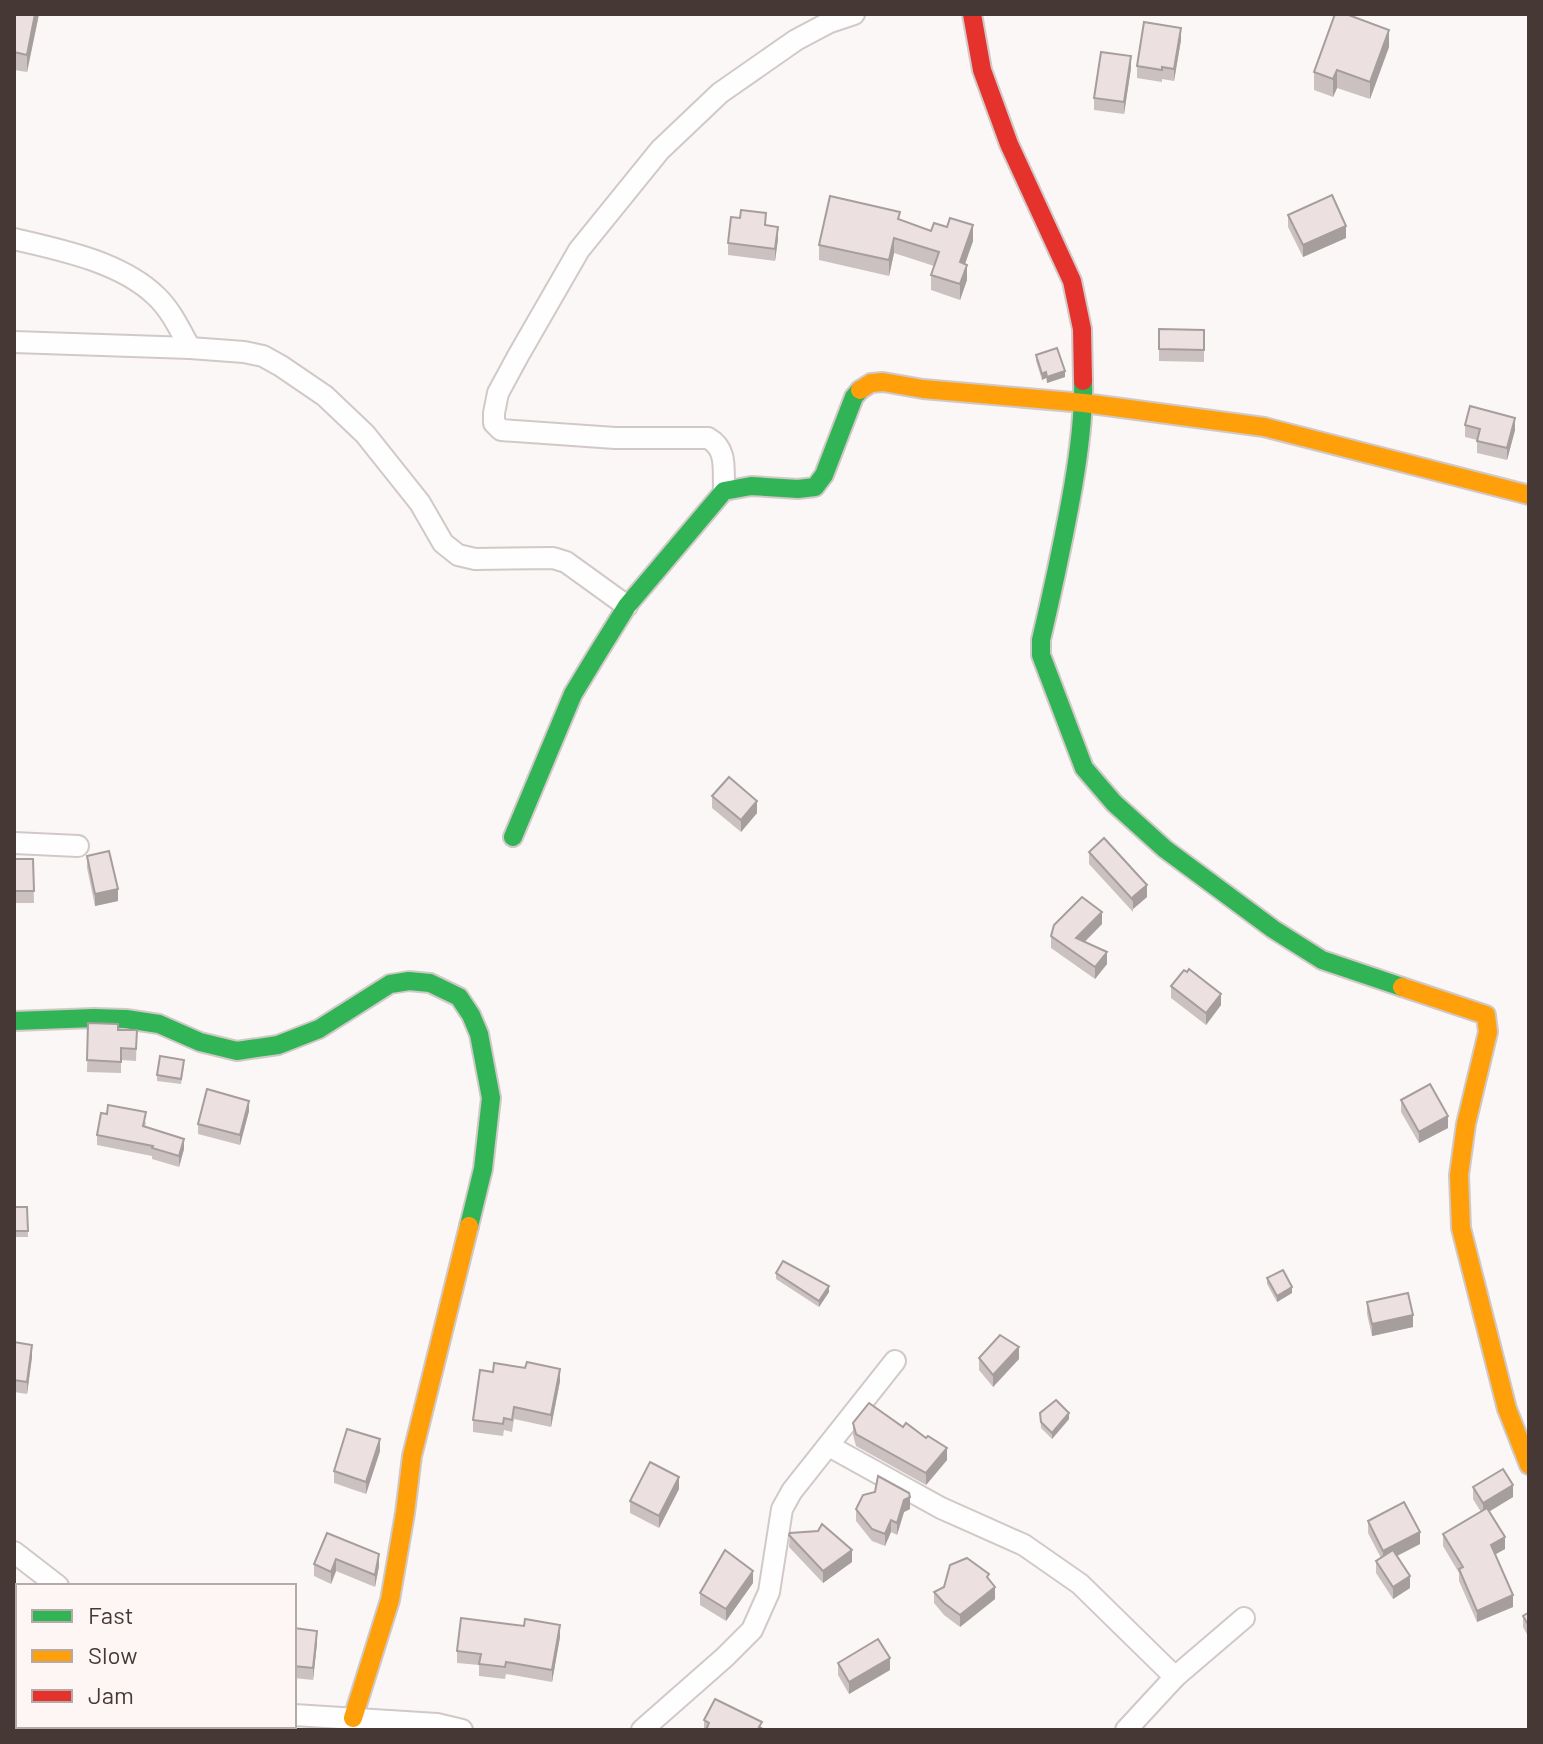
<svg xmlns="http://www.w3.org/2000/svg" width="1543" height="1744" font-family="Barlow,sans-serif">
<style>
.lines{fill:none;stroke-linecap:round;stroke-linejoin:round}
.street-casing{stroke:#d1c9c7;stroke-width:24}
.fast-casing{stroke:#d1c9c7;stroke-width:22}
.slow-casing{stroke:#d1c9c7;stroke-width:22}
.jam-casing{stroke:#d1c9c7;stroke-width:22}
.street{stroke:#fefefe;stroke-width:20}
.fast{stroke:#30b455;stroke-width:18}
.slow{stroke:#ff9f0a;stroke-width:18}
.jam{stroke:#e5322d;stroke-width:18}
.wall{fill:#ccc1c1}
.shaded-wall{fill:#a69d9d}
.building{fill:#ede0e0;stroke:#a69d9d;stroke-width:2}
</style>
<rect width="100%" height="100%" fill="#fbf7f6"/>
<g class="lines">
<g class="street-casing">
<g id="street">
<path d="M14,239C61,250 121,262 156,296C171,310 180,330 190,348"/>
<path d="M14,342L190,348L244,352L263,356L281,366L325,396L365,434L420,503L443,543L458,555L475,559L553,558L566,562L627,606"/>
<path d="M724,491C723,470 728,449 708,438H615L501,430L494,423V413L498,393L518,356L579,250L660,150L720,93L796,40L830,22L854,14"/>
<path d="M14,843L78,846"/>
<path d="M829,1446L941,1508L1024,1545L1080,1584L1175,1677"/>
<path d="M14,1552L58,1586"/>
<path d="M294,1715L437,1724L462,1730"/>
<path d="M642,1730L725,1657L752,1630L769,1592L782,1509L792,1491L895,1361"/>
<path d="M1126,1730L1175,1677L1244,1618"/>
</g>
</g>
<g class="fast-casing">
<g id="fast">
<path d="M1083,381C1084,416 1079,452 1073,487C1064,538 1053,589 1041,640V655L1084,768L1114,803L1165,849L1273,929L1322,960L1402,987"/>
<path d="M513,837L573,694L596,656L627,606L724,491L751,486L798,489L815,487L824,475L854,397L860,390"/>
<path d="M14,1021L94,1018L126,1019L159,1024L200,1042L237,1051L278,1045L319,1029L390,984L409,981L430,983L459,997L471,1015L479,1034L491,1098L483,1169L469,1226"/>
</g>
</g>
<g class="slow-casing">
<g id="slow">
<path d="M860,390L871,383L883,382L923,389L1084,403L1264,427L1529,495"/>
<path d="M1402,987L1486,1015L1488,1032L1466,1124L1459,1175L1461,1228L1507,1409L1529,1465"/>
<path d="M353,1718L390,1600L405,1513L412,1456L469,1226"/>
</g>
</g>
<g class="jam-casing">
<path id="jam" d="M972,14L982,70L1009,144L1072,281L1082,329L1083,381"/>
</g>
<use href="#street" class="street"/>
<use href="#fast" class="fast"/>
<use href="#slow" class="slow"/>
<use href="#jam" class="jam"/>
</g>
<g class="wall">
<path d="M14,14H39L27,72L14,70Z"/>
<path d="M1181,40L1174,81L1162,79V82L1137,78V66Z"/>
<path d="M1389,47L1370,99L1337,88L1333,97L1314,90V72Z"/>
<path d="M1131,68L1124,114L1094,110V98Z"/>
<path d="M1288,215L1346,238L1303,257L1288,227Z"/>
<path d="M900,220L931,231L973,241L965,264L967,280L960,300L931,290V275L934,266L894,253L889,276L819,260V245Z"/>
<path d="M766,225L778,239L775,261L728,255V243Z"/>
<path d="M1159,329L1204,330V362L1159,361Z"/>
<path d="M1036,355L1065,377L1047,383L1046,378L1042,380L1036,361Z"/>
<path d="M1465,425L1515,430L1507,460L1477,453V440L1465,437Z"/>
<path d="M712,796L757,813L741,832L712,808Z"/>
<path d="M1089,852L1147,897L1133,909V912L1089,864Z"/>
<path d="M87,856L118,901L95,906L87,868Z"/>
<path d="M14,859H33L34,903H14Z"/>
<path d="M1102,924L1085,942L1107,964L1095,979L1051,948V936Z"/>
<path d="M1171,986L1221,1005L1206,1025L1171,998Z"/>
<path d="M88,1023L118,1030H137L136,1061L121,1060V1073L87,1072Z"/>
<path d="M184,1066L181,1084L157,1081V1075Z"/>
<path d="M1401,1100L1448,1128L1419,1143L1401,1112Z"/>
<path d="M249,1111L240,1145L198,1134V1124Z"/>
<path d="M146,1122L145,1127L184,1149L179,1167L152,1159V1156L97,1145V1135Z"/>
<path d="M14,1207H27L28,1237H14Z"/>
<path d="M776,1273L829,1292L819,1307L776,1279Z"/>
<path d="M1267,1278L1292,1293L1277,1302L1267,1284Z"/>
<path d="M1367,1302L1413,1327L1372,1336L1367,1314Z"/>
<path d="M14,1342L32,1357L27,1394L14,1392Z"/>
<path d="M979,1358L1019,1359L993,1387L979,1370Z"/>
<path d="M560,1381L551,1427L514,1419L512,1432L504,1430L503,1436L473,1432V1420Z"/>
<path d="M1040,1413L1069,1419L1052,1439L1041,1428Z"/>
<path d="M853,1423L947,1460L926,1485L856,1446L853,1435Z"/>
<path d="M380,1451L366,1494L334,1483V1471Z"/>
<path d="M1473,1487L1513,1497L1489,1512L1505,1549L1495,1554L1513,1607L1477,1622L1459,1581V1573L1443,1546V1534L1481,1512L1473,1499Z"/>
<path d="M679,1489L659,1528L630,1513V1501Z"/>
<path d="M856,1509H910L904,1512L897,1535L891,1532L885,1546L872,1541L856,1521Z"/>
<path d="M1368,1521L1420,1544L1397,1556L1410,1588L1393,1599L1376,1573V1561L1381,1558L1368,1533Z"/>
<path d="M327,1533L379,1566L375,1587L336,1571L331,1584L314,1576V1564Z"/>
<path d="M790,1533L852,1562L823,1583L789,1547Z"/>
<path d="M989,1579L995,1599L960,1627L944,1615L934,1603V1592Z"/>
<path d="M753,1583L726,1621L700,1605V1593Z"/>
<path d="M1529,1612V1638L1523,1627V1616Z"/>
<path d="M294,1628L317,1643L313,1680L294,1678Z"/>
<path d="M560,1637L552,1682L506,1674L505,1679L479,1676V1665L457,1663V1651Z"/>
<path d="M838,1663L890,1670L849,1694L838,1675Z"/>
<path d="M704,1720L762,1728L765,1730H704Z"/>
</g>
<g class="shaded-wall">
<path d="M35,14H39L27,72V55Z"/>
<path d="M1181,28V40L1174,81V69Z"/>
<path d="M1389,30V47L1370,99V82Z"/>
<path d="M1131,56V68L1124,114V102Z"/>
<path d="M1337,70V88L1333,97V79Z"/>
<path d="M973,225V241L960,278V262Z"/>
<path d="M1346,226V238L1303,257V245Z"/>
<path d="M778,227V239L775,261V249Z"/>
<path d="M894,238V253L889,276V260Z"/>
<path d="M967,265V280L960,300V284Z"/>
<path d="M1065,371V377L1047,383V377Z"/>
<path d="M1046,372V378L1042,380V374Z"/>
<path d="M1515,418V430L1507,460V448Z"/>
<path d="M757,801V813L741,832V820Z"/>
<path d="M1147,885V897L1133,909V897Z"/>
<path d="M118,889V901L95,906V894Z"/>
<path d="M1102,912V924L1076,950V938Z"/>
<path d="M1107,952V964L1095,979V967Z"/>
<path d="M1221,994V1005L1206,1025V1013Z"/>
<path d="M249,1101V1111L240,1145V1135Z"/>
<path d="M1448,1116V1128L1419,1143V1132Z"/>
<path d="M184,1139V1149L179,1167V1156Z"/>
<path d="M829,1286V1292L819,1307V1301Z"/>
<path d="M1292,1287V1293L1277,1302V1296Z"/>
<path d="M1413,1315V1327L1372,1336V1324Z"/>
<path d="M32,1345V1357L27,1394V1382Z"/>
<path d="M1019,1347V1359L993,1387V1375Z"/>
<path d="M560,1369V1381L551,1427V1415Z"/>
<path d="M1069,1413V1419L1052,1439V1433Z"/>
<path d="M380,1439V1451L366,1494V1482Z"/>
<path d="M947,1448V1460L926,1485V1473Z"/>
<path d="M679,1477V1489L659,1528V1516Z"/>
<path d="M1513,1485V1497L1483,1515V1503Z"/>
<path d="M910,1497V1509L904,1512L897,1535V1523L904,1500Z"/>
<path d="M891,1520V1532L885,1546V1534Z"/>
<path d="M1420,1532V1544L1383,1563V1551Z"/>
<path d="M1505,1537V1549L1491,1557V1545Z"/>
<path d="M852,1550V1562L823,1583V1571Z"/>
<path d="M379,1554V1566L375,1587V1575Z"/>
<path d="M336,1559V1571L331,1584V1572Z"/>
<path d="M753,1571V1583L726,1621V1609Z"/>
<path d="M1410,1576V1588L1393,1599V1587Z"/>
<path d="M995,1587V1599L960,1627V1615Z"/>
<path d="M1513,1595V1607L1477,1622V1611Z"/>
<path d="M560,1625V1637L552,1682V1670Z"/>
<path d="M317,1631V1643L313,1680V1668Z"/>
<path d="M890,1658V1670L849,1694V1682Z"/>
</g>
<g class="building">
<path d="M14,14H35L27,55L14,52Z"/>
<path d="M1335,14H1346L1389,30L1370,82L1337,70L1333,79L1314,72Z"/>
<path d="M1144,22L1181,28L1174,69L1162,67V70L1137,66Z"/>
<path d="M1101,52L1131,56L1124,102L1094,98Z"/>
<path d="M1332,195L1346,226L1303,245L1288,215Z"/>
<path d="M830,196L900,212L898,219L931,231L934,223L947,227L950,218L973,225L960,262L967,265L960,284L931,275L939,252L894,238L889,260L819,245Z"/>
<path d="M741,210L766,213L765,225L778,227L775,249L728,243L731,217L740,218Z"/>
<path d="M1159,329L1204,330V350L1159,349Z"/>
<path d="M1057,348L1065,371L1047,377L1046,372L1042,374L1036,355Z"/>
<path d="M1470,406L1515,418L1507,448L1477,441L1480,429L1465,425Z"/>
<path d="M729,777L757,801L741,820L712,796Z"/>
<path d="M1104,838L1147,885L1133,897V900L1089,852Z"/>
<path d="M109,851L118,889L95,894L87,856Z"/>
<path d="M14,859H33L34,891H14Z"/>
<path d="M1082,897L1102,912L1076,938L1107,952L1095,967L1051,936L1054,925Z"/>
<path d="M1189,969L1221,994L1206,1013L1171,986L1184,970L1187,972Z"/>
<path d="M88,1023L118,1024V1030H137L136,1049L121,1048V1062L87,1060Z"/>
<path d="M160,1056L184,1060L181,1079L157,1075Z"/>
<path d="M1430,1084L1448,1116L1419,1132L1401,1100Z"/>
<path d="M207,1089L249,1101L240,1135L198,1124Z"/>
<path d="M108,1105L146,1112L143,1126L184,1139L179,1156L152,1148L153,1146L97,1135L101,1113L107,1114Z"/>
<path d="M14,1207H27L28,1231H14Z"/>
<path d="M783,1261L829,1286L819,1301L776,1273Z"/>
<path d="M1283,1270L1292,1287L1277,1296L1267,1278Z"/>
<path d="M1408,1293L1413,1315L1372,1324L1367,1302Z"/>
<path d="M1000,1335L1019,1347L993,1375L979,1358Z"/>
<path d="M14,1342L32,1345L27,1382L14,1380Z"/>
<path d="M527,1362L560,1369L551,1415L514,1407L512,1420L504,1418L503,1424L473,1420L480,1370L493,1372L494,1363L525,1368Z"/>
<path d="M1056,1400L1069,1413L1052,1433L1041,1422L1040,1413Z"/>
<path d="M869,1403L903,1427L906,1423L926,1438L928,1436L947,1448L926,1473L856,1434L853,1423Z"/>
<path d="M347,1429L380,1439L366,1482L334,1471Z"/>
<path d="M650,1462L679,1477L659,1516L630,1501Z"/>
<path d="M1503,1469L1513,1485L1483,1503L1473,1487Z"/>
<path d="M878,1476L909,1493L910,1497L904,1500L897,1523L891,1520L885,1534L872,1529L856,1509L863,1495L875,1492Z"/>
<path d="M1404,1502L1420,1532L1383,1551L1368,1521Z"/>
<path d="M1487,1508L1505,1537L1491,1545L1513,1595L1477,1611L1459,1569L1463,1567L1443,1534Z"/>
<path d="M822,1524L852,1550L823,1571L789,1535L790,1533L818,1531Z"/>
<path d="M327,1533L379,1554L375,1575L336,1559L331,1572L314,1564Z"/>
<path d="M725,1550L753,1571L726,1609L700,1593Z"/>
<path d="M1393,1550L1410,1576L1393,1587L1376,1561Z"/>
<path d="M967,1558L989,1574L987,1577L995,1587L960,1615L944,1603L934,1592L944,1587L950,1565Z"/>
<path d="M1529,1612V1626L1523,1616Z"/>
<path d="M461,1618L524,1626L525,1619L560,1625L552,1670L506,1662L505,1667L479,1664L481,1654L457,1651Z"/>
<path d="M294,1628L317,1631L313,1668L294,1666Z"/>
<path d="M878,1639L890,1658L849,1682L838,1663Z"/>
<path d="M715,1699L762,1722L759,1727L765,1730H706L709,1723L704,1720Z"/>
</g>
<rect width="1543" height="1744" fill="none" stroke="#463834" stroke-width="32"/>
<rect x="16" y="1584" width="280" height="144" fill="#fdf6f4" stroke="#b4aaa7" stroke-width="2"/>
<rect x="32" y="1610" width="40" height="12" fill="#30b455" stroke="#b4aaa7" stroke-width="2"/>
<text x="88" y="1624" font-size="24" fill="#463834">Fast</text>
<rect x="32" y="1650" width="40" height="12" fill="#ff9f0a" stroke="#b4aaa7" stroke-width="2"/>
<text x="88" y="1664" font-size="24" fill="#463834">Slow</text>
<rect x="32" y="1690" width="40" height="12" fill="#e5322d" stroke="#b4aaa7" stroke-width="2"/>
<text x="88" y="1704" font-size="24" fill="#463834">Jam</text>
</svg>
